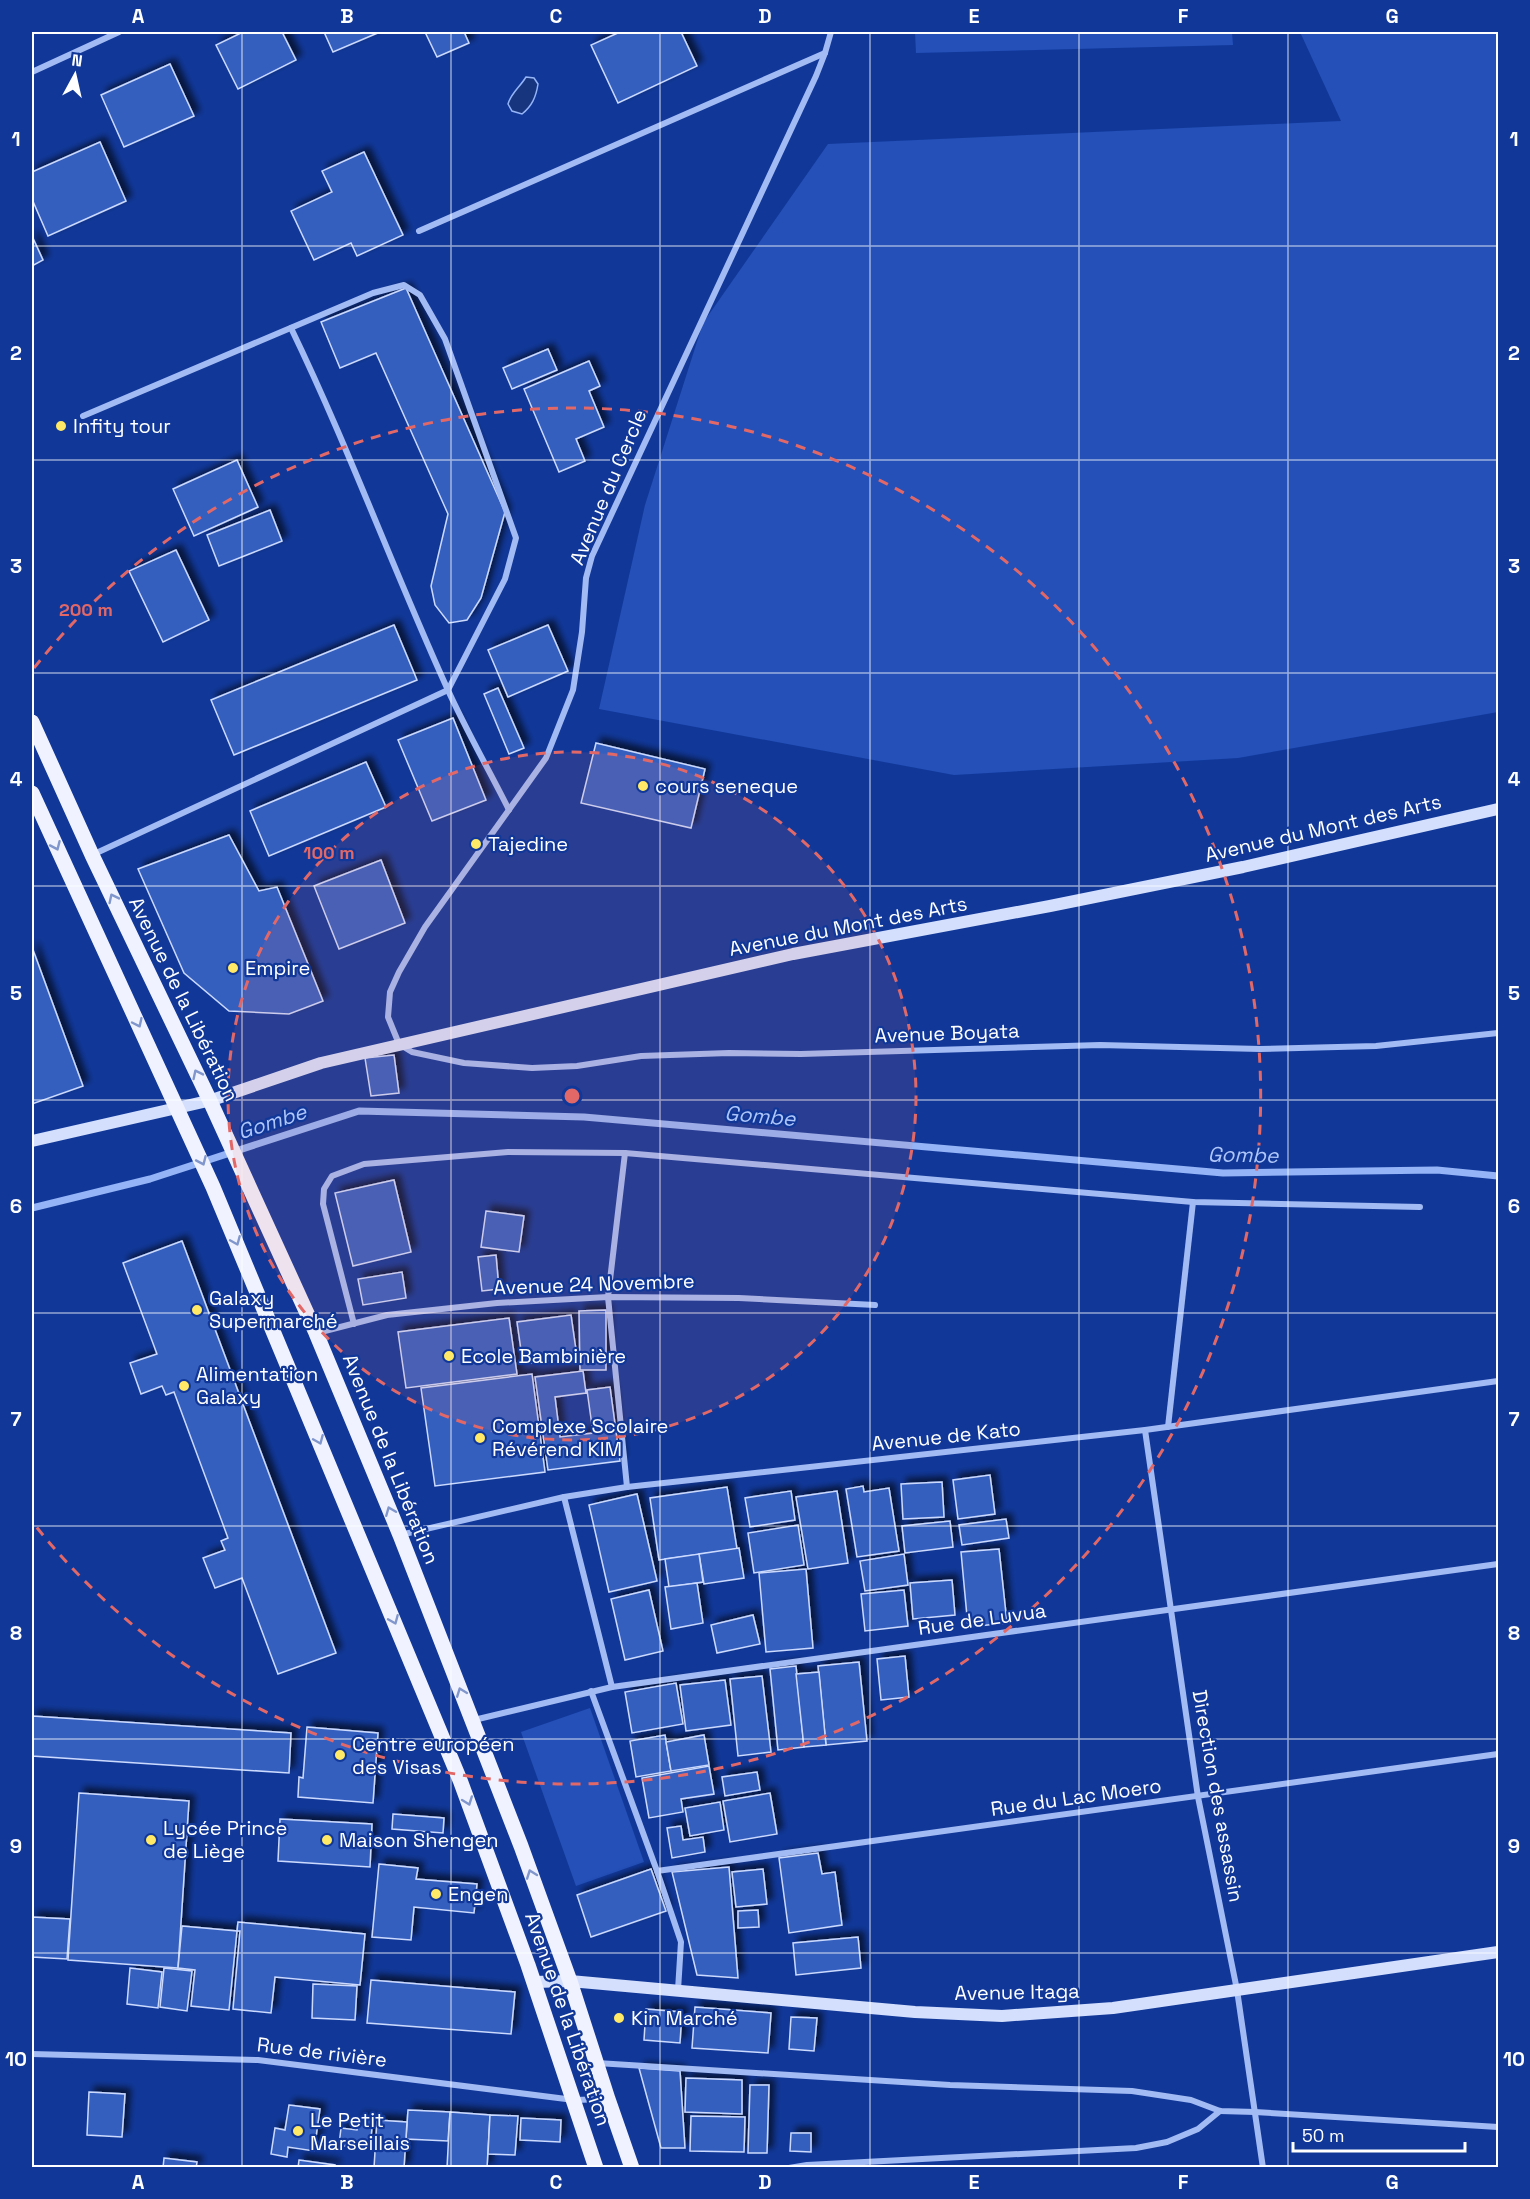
<svg xmlns="http://www.w3.org/2000/svg" width="1530" height="2199" font-family="'Space Grotesk',sans-serif">
<style>
.green{fill:#2450b8}
.water{fill:#17357f;stroke:#94b4f7;stroke-width:1.5}
.lines{fill:none;stroke-linecap:round;stroke-linejoin:round}
.stream{stroke:#94b4f7;stroke-width:7}
.building{fill:#355fbf;stroke:#cbdafe;stroke-width:1.5;filter:url(#shadow)}
.street{stroke:#a3bbf4;stroke-width:6}
.secondary{stroke:#d3dffd;stroke-width:12}
.primary{stroke:#f0f3ff;stroke-width:15}
.oneway{stroke:#8096cc}
.grid{fill:none;stroke:#fff;stroke-width:1.5;stroke-opacity:0.55}
.ring{fill:none;stroke:#e26868;stroke-width:3;stroke-dasharray:10 8}
.poi-dot{fill:#ffe966;stroke:#113899;stroke-width:2}
.labels{text-anchor:middle;stroke-width:4.5;stroke-linejoin:round;paint-order:stroke}
.poi-label{font-size:20px;fill:#fff;stroke:#113899;text-anchor:start}
.street-label{font-size:20px;fill:#fff;stroke:#113899}
.water-label{font-size:21px;font-style:italic;fill:#afc6fa;stroke:#113899}
.centre{fill:#e26868;stroke:#113899;stroke-width:3}
.ring-label{font-size:18px;text-anchor:middle;font-weight:bold;fill:#e26868;stroke:#113899;stroke-width:4.5;stroke-linejoin:round;paint-order:stroke}
.neatline{fill:none;stroke:#fff;stroke-width:2}
.grid-label{font-size:20px;text-anchor:middle;font-weight:bold;fill:#fff}
</style>
<defs>
<filter id="shadow"><feDropShadow dx="5.5" dy="-5.5" stdDeviation="3" flood-color="#0009"/></filter>
</defs>
<rect width="100%" height="100%" fill="#113899"/>
<g class="green">
<path d="M915,32H1232L1233,45L916,53Z"/>
<path d="M1300,32H1498V712L1238,758L954,775L599,709L645,505L703,323L828,144L1341,121Z"/>
<path d="M590,1708L644,1862L576,1886L521,1732Z"/>
</g>
<path class="water" d="M526,77L534,78L538,84C536,97 532,106 522,114L512,111L508,104C511,93 520,87 526,77Z"/>
<g class="lines">
<path class="stream" d="M32,1208L150,1179L359,1111L584,1117L1223,1173L1437,1170L1498,1176"/>
</g>
<g class="building">
<path d="M243,32H282L296,60L238,89L216,45Z"/>
<path d="M324,32H380L333,52Z"/>
<path d="M425,32H464L469,43L437,57Z"/>
<path d="M620,32H681L697,66L618,103L591,45Z"/>
<path d="M170,64L194,116L124,147L101,95Z"/>
<path d="M100,142L126,201L48,236L32,199V172Z"/>
<path d="M364,152L403,235L357,256L351,243L314,260L291,211L332,192L322,171Z"/>
<path d="M32,236L43,260L32,266Z"/>
<path d="M406,288L505,512L481,598L467,620L449,623L435,605L431,586L448,514L376,353L340,368L321,322Z"/>
<path d="M548,349L557,370L512,389L503,368Z"/>
<path d="M589,361L600,386L589,391L604,427L576,439L585,461L559,472L524,389Z"/>
<path d="M237,460L258,507L194,536L173,489Z"/>
<path d="M270,510L282,541L219,566L207,535Z"/>
<path d="M176,550L209,620L163,642L129,571Z"/>
<path d="M394,625L417,680L234,755L211,700Z"/>
<path d="M548,625L568,671L508,697L488,650Z"/>
<path d="M498,688L524,748L509,754L484,694Z"/>
<path d="M453,718L486,800L432,821L398,740Z"/>
<path d="M596,743L705,769L691,828L581,803Z"/>
<path d="M366,762L386,807L269,856L250,811Z"/>
<path d="M229,835L259,891L277,887L323,1001L289,1014L229,1011L184,973L138,869Z"/>
<path d="M381,860L405,923L339,949L314,886Z"/>
<path d="M32,947L83,1086L32,1104Z"/>
<path d="M394,1055L399,1093L371,1096L365,1058Z"/>
<path d="M394,1180L411,1252L353,1266L335,1193Z"/>
<path d="M486,1211L524,1216L519,1252L481,1247Z"/>
<path d="M182,1241L336,1653L278,1674L242,1578L215,1588L203,1558L225,1550L221,1541L228,1538L174,1392L166,1395L162,1386L141,1394L130,1363L157,1354L123,1263Z"/>
<path d="M496,1255L499,1289L482,1291L478,1257Z"/>
<path d="M402,1272L406,1298L363,1305L358,1279Z"/>
<path d="M606,1310V1370H580L579,1311Z"/>
<path d="M571,1315L577,1357L523,1364L517,1322Z"/>
<path d="M509,1318L517,1374L406,1388L398,1332Z"/>
<path d="M583,1371L586,1393L555,1397L560,1437L593,1433L587,1390L610,1387L620,1461L548,1470L535,1377Z"/>
<path d="M532,1374L545,1472L435,1486L421,1388Z"/>
<path d="M990,1475L995,1514L958,1519L953,1480Z"/>
<path d="M942,1482L944,1517L903,1519L901,1484Z"/>
<path d="M863,1486L864,1492L889,1488L899,1551L857,1557L846,1489Z"/>
<path d="M727,1487L737,1549L659,1560L650,1498Z"/>
<path d="M791,1491L795,1520L750,1527L745,1498Z"/>
<path d="M837,1491L848,1563L808,1569L796,1497Z"/>
<path d="M637,1494L657,1581L609,1592L589,1505Z"/>
<path d="M1006,1519L1009,1538L962,1545L959,1525Z"/>
<path d="M950,1521L953,1547L905,1553L902,1526Z"/>
<path d="M798,1525L804,1565L754,1573L748,1533Z"/>
<path d="M739,1548L744,1578L704,1584L699,1554Z"/>
<path d="M999,1549L1007,1623L968,1627L961,1552Z"/>
<path d="M699,1554L703,1582L669,1587L665,1559Z"/>
<path d="M904,1554L908,1585L865,1591L860,1561Z"/>
<path d="M806,1569L813,1648L766,1652L759,1573Z"/>
<path d="M952,1580L955,1615L913,1619L910,1583Z"/>
<path d="M697,1583L703,1623L671,1629L665,1587Z"/>
<path d="M649,1590L663,1651L625,1660L611,1599Z"/>
<path d="M904,1590L908,1626L865,1631L861,1594Z"/>
<path d="M753,1615L760,1644L717,1653L711,1625Z"/>
<path d="M905,1656L909,1697L881,1700L877,1659Z"/>
<path d="M859,1662L867,1741L826,1745L818,1666Z"/>
<path d="M796,1666L804,1747L778,1750L770,1669Z"/>
<path d="M819,1672L826,1745L804,1747L796,1674Z"/>
<path d="M762,1676L771,1752L738,1756L730,1679Z"/>
<path d="M725,1680L731,1725L686,1731L680,1685Z"/>
<path d="M676,1683L683,1724L632,1733L625,1692Z"/>
<path d="M32,1716L291,1733L289,1773L32,1756Z"/>
<path d="M307,1727L378,1733L373,1803L298,1797L299,1777L303,1778Z"/>
<path d="M665,1735L671,1771L636,1777L630,1741Z"/>
<path d="M704,1735L709,1765L671,1771L666,1742Z"/>
<path d="M709,1766L714,1794L681,1799L683,1812L649,1818L642,1778Z"/>
<path d="M757,1772L760,1790L725,1796L722,1777Z"/>
<path d="M79,1793L189,1801L178,1968L68,1960Z"/>
<path d="M770,1793L777,1834L730,1842L723,1801Z"/>
<path d="M720,1802L724,1830L690,1836L685,1808Z"/>
<path d="M393,1814L444,1818L443,1833L392,1829Z"/>
<path d="M280,1819L372,1824L370,1867L278,1861Z"/>
<path d="M681,1826L683,1840L703,1837L705,1852L672,1858L667,1828Z"/>
<path d="M818,1853L822,1874L835,1872L842,1925L789,1933L779,1858Z"/>
<path d="M379,1864L418,1868L416,1879L477,1884L474,1913L414,1907L411,1940L372,1937Z"/>
<path d="M729,1867L738,1978L697,1975L672,1872Z"/>
<path d="M651,1869L666,1911L591,1937L577,1895Z"/>
<path d="M763,1869L767,1904L736,1907L732,1872Z"/>
<path d="M758,1910L759,1927L738,1928V1911Z"/>
<path d="M32,1917L70,1919L67,1959L32,1957Z"/>
<path d="M238,1922L365,1934L360,1985L275,1977L271,2013L233,2009L240,1931H237Z"/>
<path d="M182,1926L237,1931L229,2010L191,2006L195,1970L178,1968Z"/>
<path d="M858,1937L861,1968L796,1975L793,1943Z"/>
<path d="M130,1968L162,1972L158,2008L127,2004Z"/>
<path d="M164,1968L192,1971L187,2011L160,2007Z"/>
<path d="M371,1980L515,1992L511,2034L367,2023Z"/>
<path d="M313,1984L357,1986L355,2020L312,2018Z"/>
<path d="M695,2007L771,2013L768,2053L692,2048Z"/>
<path d="M646,2009L682,2012L680,2043L644,2040Z"/>
<path d="M791,2017L817,2018L814,2051L789,2049Z"/>
<path d="M639,2068L680,2071L685,2148H661Z"/>
<path d="M686,2078L742,2080V2114L685,2112Z"/>
<path d="M750,2085H769L767,2153H748Z"/>
<path d="M89,2092L125,2094L122,2137L87,2135Z"/>
<path d="M289,2105L320,2109L314,2151L288,2147L287,2157L271,2154L275,2128L285,2130Z"/>
<path d="M408,2110L450,2112L448,2141L406,2139Z"/>
<path d="M450,2112L490,2115L487,2168H447Z"/>
<path d="M490,2115L518,2116L515,2155L488,2154Z"/>
<path d="M691,2116L745,2117L744,2152L690,2151Z"/>
<path d="M359,2118L373,2120L370,2145L355,2143V2148L339,2145L341,2128L357,2130Z"/>
<path d="M521,2118L561,2120L560,2142L520,2140Z"/>
<path d="M377,2120L407,2122L404,2168H374Z"/>
<path d="M791,2133H811V2152L790,2151Z"/>
<path d="M164,2158L197,2162L196,2168H163Z"/>
<path d="M299,2160L335,2165V2168H298Z"/>
</g>
<g class="lines">
<g class="street">
<path d="M831,32L825,53L816,76L592,556L586,578L582,632L573,690L546,758L425,927L399,972L390,992L388,1017L399,1044L412,1052L464,1063L532,1068L577,1066L641,1056L729,1053L801,1054L1100,1045L1260,1049L1376,1046L1498,1033"/>
<path d="M32,72L119,32"/>
<path d="M419,231L825,53"/>
<path d="M291,328C348,446 393,569 447,688C466,730 489,770 509,810"/>
<path d="M83,416L373,293L404,285L420,295L445,339L516,538L505,579L448,690L92,855"/>
<path d="M625,1153L608,1297L627,1487"/>
<path d="M354,1324L323,1204L324,1189L332,1176L364,1164L508,1152L625,1153L1193,1202L1420,1207"/>
<path d="M317,1333L387,1315L497,1303L608,1297L739,1298L875,1305"/>
<path d="M1168,1427L1193,1202"/>
<path d="M1145,1430L1198,1797L1237,1990L1263,2168"/>
<path d="M564,1497L612,1687"/>
<path d="M400,1535L564,1497L627,1487L1145,1430L1498,1381"/>
<path d="M591,1691L657,1871L681,1942L678,1990"/>
<path d="M474,1720L612,1687L1498,1564"/>
<path d="M657,1871L1498,1754"/>
<path d="M32,2054L258,2060L574,2100L607,2099"/>
<path d="M597,2063L950,2085L1132,2091L1191,2100L1220,2111L1255,2112L1498,2127"/>
<path d="M789,2168L807,2165L1136,2148L1167,2142L1198,2129L1220,2111"/>
</g>
<g class="secondary">
<path d="M32,1141L212,1100L321,1063L793,954L1050,906L1243,867L1498,809"/>
<path d="M534,1982L570,1981L915,2012L1002,2016L1113,2008L1498,1952"/>
</g>
<g class="primary">
<path d="M32,722L92,855L211,1103L316,1333L400,1535L521,1846L570,1981L608,2099L632,2168"/>
<path d="M32,793L213,1187L460,1780L528,1965L596,2168"/>
</g>
</g>
<defs><path id="oneway-chevron" d="M-2-3.5L2.5 0L-2 3.5" fill="none" stroke-width="1.6" stroke-linecap="round" stroke-linejoin="round" transform="scale(1.5)"/></defs>
<g class="oneway">
<use href="#oneway-chevron" transform="translate(56 846) rotate(66)"/>
<use href="#oneway-chevron" transform="translate(113 898) rotate(-116)"/>
<use href="#oneway-chevron" transform="translate(138 1023) rotate(65)"/>
<use href="#oneway-chevron" transform="translate(197 1074) rotate(-116)"/>
<use href="#oneway-chevron" transform="translate(202 1161) rotate(66)"/>
<use href="#oneway-chevron" transform="translate(236 1241) rotate(67)"/>
<use href="#oneway-chevron" transform="translate(319 1440) rotate(67)"/>
<use href="#oneway-chevron" transform="translate(390 1511) rotate(-112)"/>
<use href="#oneway-chevron" transform="translate(394 1620) rotate(67)"/>
<use href="#oneway-chevron" transform="translate(461 1692) rotate(-111)"/>
<use href="#oneway-chevron" transform="translate(468 1801) rotate(70)"/>
<use href="#oneway-chevron" transform="translate(531 1874) rotate(-110)"/>
</g>
<path class="grid" d="M242,32V2168M451,32V2168M660,32V2168M870,32V2168M1079,32V2168M1288,32V2168M32,246H1498M32,460H1498M32,673H1498M32,886H1498M32,1100H1498M32,1313H1498M32,1526H1498M32,1739H1498M32,1953H1498"/>
<circle cx="572" cy="1096" r="344" fill="#e26868" fill-opacity=".12"/>
<g class="ring">
<circle cx="572" cy="1096" r="344"/>
<path d="M34 668A688 688 0 1 1 34 1524"/>
</g>
<g class="poi-dot">
<circle cx="61" cy="426" r="6"/>
<circle cx="643" cy="786" r="6"/>
<circle cx="476" cy="844" r="6"/>
<circle cx="233" cy="968" r="6"/>
<circle cx="197" cy="1310" r="6"/>
<circle cx="449" cy="1356" r="6"/>
<circle cx="184" cy="1386" r="6"/>
<circle cx="480" cy="1438" r="6"/>
<circle cx="340" cy="1755" r="6"/>
<circle cx="151" cy="1840" r="6"/>
<circle cx="327" cy="1840" r="6"/>
<circle cx="436" cy="1894" r="6"/>
<circle cx="619" cy="2018" r="6"/>
<circle cx="298" cy="2131" r="6"/>
</g>
<g class="labels">
<g class="poi-label">
<text x="73" y="433">Infity tour</text>
<text x="655" y="793">cours seneque</text>
<text x="488" y="851">Tajedine</text>
<text x="245" y="975">Empire</text>
<text x="209" y="1305">Galaxy<tspan x="209" dy="23">Supermarché</tspan></text>
<text x="461" y="1363">Ecole Bambinière</text>
<text x="196" y="1381">Alimentation<tspan x="196" dy="23">Galaxy</tspan></text>
<text x="492" y="1433">Complexe Scolaire<tspan x="492" dy="23">Révérend KIM</tspan></text>
<text x="352" y="1751">Centre européen<tspan x="352" dy="23">des Visas</tspan></text>
<text x="163" y="1835">Lycée Prince<tspan x="163" dy="23">de Liège</tspan></text>
<text x="339" y="1847">Maison Shengen</text>
<text x="448" y="1901">Engen</text>
<text x="631" y="2025">Kin Marché</text>
<text x="310" y="2127">Le Petit<tspan x="310" dy="23">Marseillais</tspan></text>
</g>
<g class="street-label">
<text transform="translate(608 487) rotate(-67)" y="7">Avenue du Cercle</text>
<text transform="translate(1323 828) rotate(-13)" y="7">Avenue du Mont des Arts</text>
<text transform="translate(848 926) rotate(-11)" y="7">Avenue du Mont des Arts</text>
<text transform="translate(184 999) rotate(64)" y="7">Avenue de la Libération</text>
<text transform="translate(947 1033) rotate(-2)" y="7">Avenue Boyata</text>
<text transform="translate(594 1284) rotate(-2)" y="7">Avenue 24 Novembre</text>
<text transform="translate(946 1436) rotate(-6)" y="7">Avenue de Kato</text>
<text transform="translate(391 1459) rotate(68)" y="7">Avenue de la Libération</text>
<text transform="translate(982 1619) rotate(-8)" y="7">Rue de Luvua</text>
<text transform="translate(1218 1796) rotate(80)" y="7">Direction des assassin</text>
<text transform="translate(1076 1797) rotate(-8)" y="7">Rue du Lac Moero</text>
<text transform="translate(1017 1992) rotate(-1)" y="7">Avenue Itaga</text>
<text transform="translate(568 2019) rotate(71)" y="7">Avenue de la Libération</text>
<text transform="translate(322 2052) rotate(7)" y="7">Rue de rivière</text>
</g>
<g class="water-label">
<text transform="translate(760 1116) rotate(5)" y="7">Gombe</text>
<text transform="translate(272 1122) rotate(-18)" y="7">Gombe</text>
<text transform="translate(1243 1155) rotate(1)" y="7">Gombe</text>
</g>
</g>
<circle cx="572" cy="1096" r="9" class="centre"/>
<g class="ring-label">
<text x="86" y="616">200 m</text>
<text x="329" y="859">100 m</text>
</g>
<rect width="1530" height="2199" fill="none" stroke="#113899" stroke-width="66"/>
<g transform="translate(75 75) rotate(8)" stroke="#113899" stroke-width="4.5" paint-order="stroke">
<path d="M0-4.5L10 22L0 15L-10 22Z" fill="#ffffff"/>
<text y="-9" font-size="16" font-weight="bold" text-anchor="middle" fill="#ffffff">N</text>
</g>
<path d="M1293 2142v9h172v-9" fill="none" stroke="#ffffff" stroke-width="3"/>
<text x="1302" y="2142" font-size="18" fill="#ffffff" stroke="#113899" stroke-width="4.5" paint-order="stroke">50 m</text>
<rect x="33" y="33" width="1464" height="2133" class="neatline"/>
<g class="grid-label">
<text x="138" y="23">A</text>
<text x="347" y="23">B</text>
<text x="556" y="23">C</text>
<text x="765" y="23">D</text>
<text x="974" y="23">E</text>
<text x="1183" y="23">F</text>
<text x="1392" y="23">G</text>
<text x="16" y="146">1</text>
<text x="1514" y="146">1</text>
<text x="16" y="360">2</text>
<text x="1514" y="360">2</text>
<text x="16" y="573">3</text>
<text x="1514" y="573">3</text>
<text x="16" y="786">4</text>
<text x="1514" y="786">4</text>
<text x="16" y="1000">5</text>
<text x="1514" y="1000">5</text>
<text x="16" y="1213">6</text>
<text x="1514" y="1213">6</text>
<text x="16" y="1426">7</text>
<text x="1514" y="1426">7</text>
<text x="16" y="1640">8</text>
<text x="1514" y="1640">8</text>
<text x="16" y="1853">9</text>
<text x="1514" y="1853">9</text>
<text x="16" y="2066">10</text>
<text x="1514" y="2066">10</text>
<text x="138" y="2189">A</text>
<text x="347" y="2189">B</text>
<text x="556" y="2189">C</text>
<text x="765" y="2189">D</text>
<text x="974" y="2189">E</text>
<text x="1183" y="2189">F</text>
<text x="1392" y="2189">G</text>
</g>
</svg>
